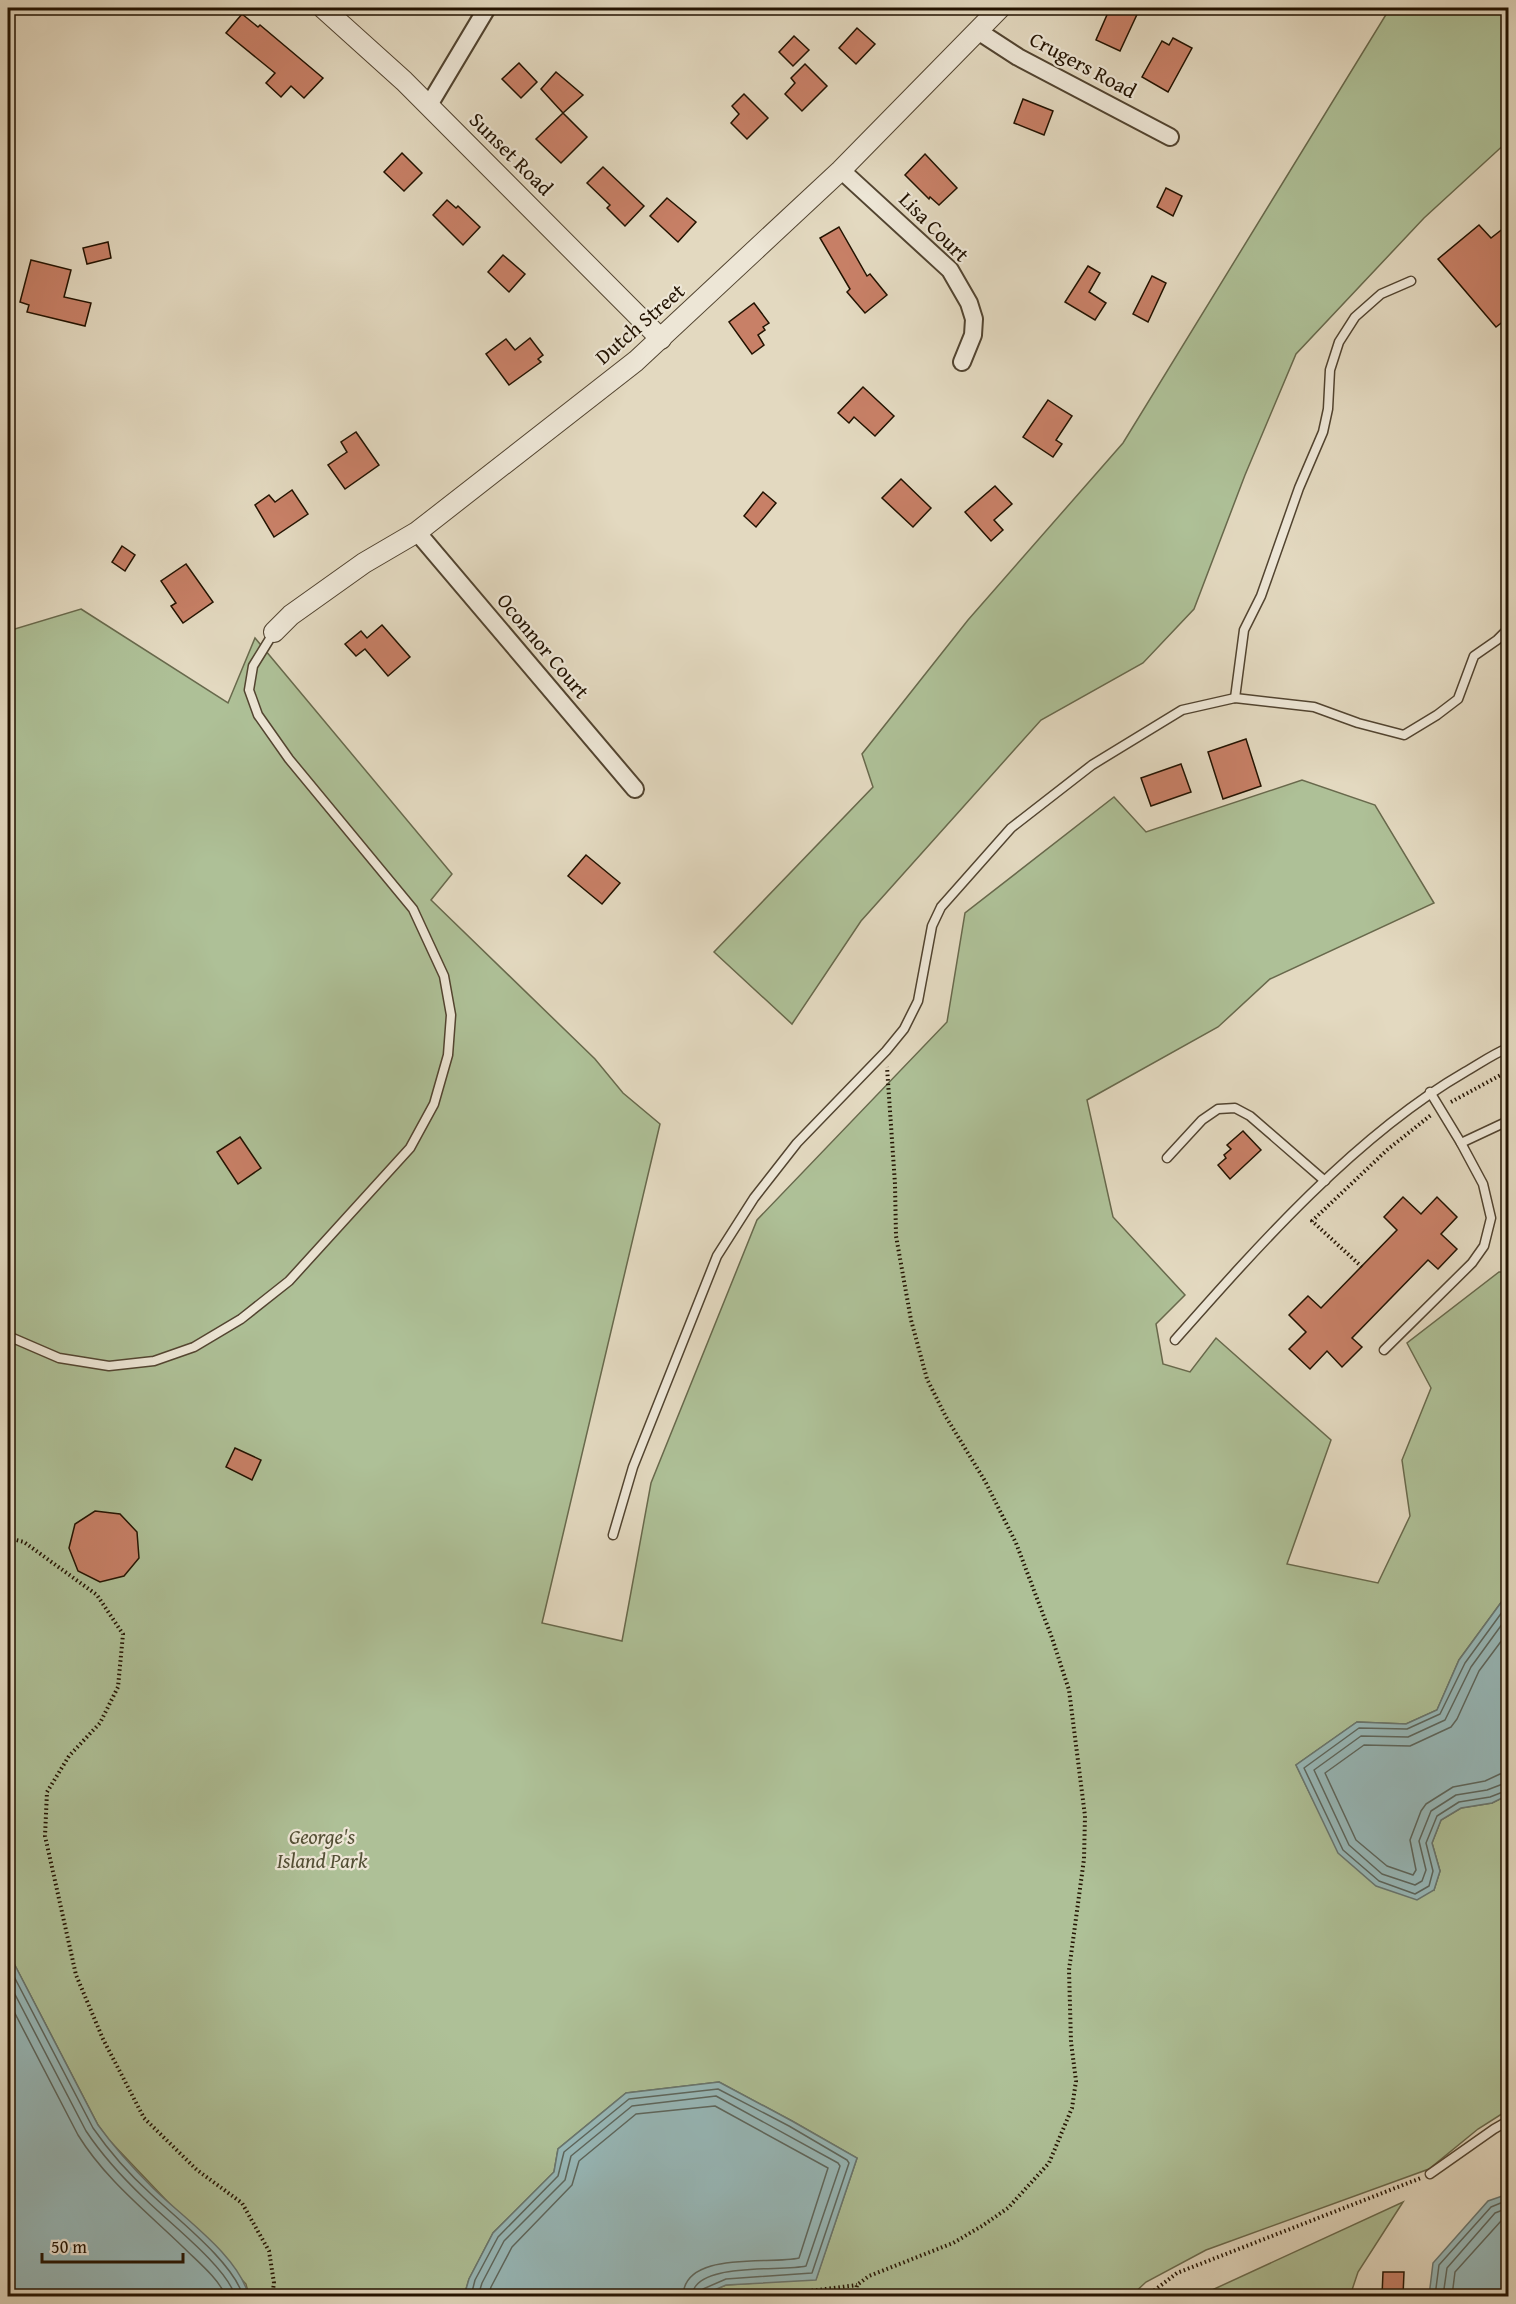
<svg xmlns="http://www.w3.org/2000/svg" width="1516" height="2304" font-family="'Gentium Book Plus',serif">
<style>
.green{fill:#aec097;stroke:#68694c;stroke-width:1.5}
.water{fill:#97b9ba;stroke:#687670;stroke-width:1.5}
.lines{fill:none;stroke-linecap:round;stroke-linejoin:round}
.shore{stroke:#5c665d;stroke-width:1.5}
.building{fill:#c88067;stroke:#221200;stroke-width:1.5}
.service-casing{stroke:#524430;stroke-width:11}
.minor-casing{stroke:#524430;stroke-width:20}
.tertiary-casing{stroke:#524430;stroke-width:22}
.path{stroke:#221200;stroke-width:4;stroke-dasharray:1.5 3;stroke-linecap:butt}
.service{stroke:#ede6d6;stroke-width:8}
.minor{stroke:#ede6d6;stroke-width:16}
.tertiary{stroke:#ede6d6;stroke-width:20}
.labels{text-anchor:middle;stroke-width:4.5;stroke-linejoin:round;paint-order:stroke}
.street-label{font-size:21px;fill:#221200;stroke:#ede6d6}
.park-label{font-size:21px;font-style:italic;fill:#534f35;stroke:#ede6d6}
</style>
<rect width="100%" height="100%" fill="#e3d9c0"/>
<filter id="stains"><feTurbulence type="fractalNoise" baseFrequency=".00333" numOctaves="4"/><feColorMatrix values="0 0 0 0 .2 0 0 0 0 .09 0 0 0 0 .02 0 0 0 .5 -.17"/></filter>
<radialGradient id="worn" r=".72"><stop offset=".6" stop-color="#630" stop-opacity="0"/><stop offset="1" stop-color="#630" stop-opacity=".3"/></radialGradient>
<g class="green">
<path d="M1390,8H1508V141L1424,218L1296,354L1245,475L1194,609L1143,663L1041,720L861,921L792,1024L714,952L873,787L862,754L968,620L1123,443Z"/>
<path d="M81,609L228,703L255,638L452,874L431,900L595,1059L623,1093L660,1124L542,1623L622,1641L651,1483L757,1220L947,1022L965,913L1114,797L1146,832L1302,780L1375,805L1434,903L1270,979L1218,1027L1087,1100L1113,1217L1185,1295L1156,1324L1163,1364L1190,1372L1216,1338L1331,1440L1287,1564L1378,1583L1410,1516L1402,1460L1431,1388L1407,1343L1499,1272H1508V1593L1459,1660L1437,1710L1406,1724L1357,1722L1296,1765L1316,1806L1434,1890L1440,1871L1432,1843L1441,1820L1461,1808L1492,1803L1508,1795V2110L1478,2129L1429,2169L1206,2250L1146,2282L1131,2296H700L726,2285L816,2279L857,2158L792,2121L719,2082L626,2093L558,2149L554,2172L493,2233L469,2279L464,2296H249L246,2284L108,2139L98,2125L8,1952V631Z"/>
<path d="M1403,2202L1358,2272L1350,2296H1199Z"/>
</g>
<g class="water">
<path d="M1508,1593V1795L1492,1803L1461,1808L1441,1820L1432,1843L1440,1871L1434,1890L1417,1900L1376,1886L1338,1853L1296,1765L1357,1722L1406,1724L1437,1710L1459,1660Z"/>
<path d="M8,1952L98,2125C114,2147 133,2168 153,2188C183,2218 237,2254 249,2296H8Z"/>
<path d="M719,2082L792,2121L857,2158L816,2280L726,2285L700,2296H464L469,2279L493,2233L554,2172L558,2149L626,2093Z"/>
<path d="M1508,2194V2296H1429L1433,2263L1488,2201Z"/>
</g>
<g class="lines">
<g class="shore">
<path d="M1508,1604L1465,1663L1440,1714L1407,1729L1359,1728L1304,1768L1343,1850L1379,1881L1415,1894L1429,1886L1433,1871L1426,1843L1437,1816L1459,1802L1490,1797L1508,1790"/>
<path d="M1508,1616L1471,1667L1445,1720L1408,1737L1361,1736L1314,1770L1349,1845L1382,1874L1415,1885L1422,1881L1426,1870L1419,1841L1431,1811L1456,1795L1487,1790L1508,1782"/>
<path d="M1508,1632L1479,1671L1457,1719L1451,1727L1410,1746L1364,1745L1325,1773L1356,1840L1387,1866L1413,1875L1416,1870L1410,1840L1421,1811L1426,1804L1453,1787L1485,1781L1500,1774L1508,1773"/>
<path d="M8,1965L93,2128C109,2151 130,2175 151,2194C177,2219 233,2262 243,2296"/>
<path d="M8,1981L86,2131C102,2155 123,2178 144,2198C167,2221 227,2267 235,2296"/>
<path d="M8,2000L78,2135C105,2179 147,2212 183,2247C198,2262 217,2277 226,2296"/>
<path d="M471,2296L475,2280L498,2237L558,2176L564,2152L629,2099L718,2089L789,2126L847,2160L849,2163L812,2273L726,2279L703,2289L699,2296"/>
<path d="M478,2296L482,2283L504,2241L565,2180L571,2156L632,2106L716,2096L838,2163L840,2166L806,2266C782,2272 694,2261 692,2296"/>
<path d="M488,2296L491,2287L512,2247L572,2185L579,2161L636,2114L715,2106L828,2168L799,2258C770,2265 684,2250 683,2296"/>
<path d="M1435,2296L1439,2265L1491,2207L1508,2200"/>
<path d="M1443,2296L1447,2268L1495,2213L1508,2208"/>
<path d="M1452,2296L1455,2272L1501,2221L1508,2218"/>
</g>
</g>
<g class="building">
<path d="M1110,8H1140L1120,51L1096,40Z"/>
<path d="M242,14L258,27L260,25L323,78L304,98L291,86L281,97L266,83L275,73L226,33Z"/>
<path d="M857,28L875,44L856,64L839,48Z"/>
<path d="M794,36L809,50L793,66L779,52Z"/>
<path d="M1173,38L1192,48L1168,92L1142,77L1162,41L1169,45Z"/>
<path d="M519,63L537,82L521,98L502,79Z"/>
<path d="M805,64L827,86L802,111L785,94L795,83L791,78Z"/>
<path d="M556,72L583,95L563,113L587,137L561,163L536,139L563,113L541,89Z"/>
<path d="M744,94L768,118L747,139L731,123L739,114L732,106Z"/>
<path d="M1023,99L1053,111L1044,135L1014,123Z"/>
<path d="M402,153L422,173L404,191L384,172Z"/>
<path d="M925,154L957,188L939,205L930,197L929,199L905,175Z"/>
<path d="M603,167L644,206L625,226L607,208L610,205L587,183Z"/>
<path d="M1166,188L1182,196L1173,216L1157,207Z"/>
<path d="M667,198L696,222L678,242L650,216Z"/>
<path d="M447,200L456,208L458,206L480,227L463,245L433,215Z"/>
<path d="M1509,224V317L1496,327L1438,259L1479,225L1491,238Z"/>
<path d="M839,227L867,276L870,274L887,295L865,313L847,292L850,289L820,238Z"/>
<path d="M108,242L111,258L87,264L83,248Z"/>
<path d="M503,255L525,274L509,292L488,272Z"/>
<path d="M31,260L71,270L64,297L91,303L85,326L27,312L29,305L20,302Z"/>
<path d="M1088,266L1100,273L1089,292L1106,303L1095,320L1065,302Z"/>
<path d="M1152,276L1166,283L1148,322L1133,314Z"/>
<path d="M754,303L769,323L763,327L765,330L758,335L764,345L752,354L729,322Z"/>
<path d="M530,338L543,355L538,359L541,362L509,385L486,354L506,339L515,350Z"/>
<path d="M863,387L894,416L875,436L854,417L849,423L838,413Z"/>
<path d="M1048,400L1072,416L1056,440L1062,444L1053,457L1023,437Z"/>
<path d="M356,432L379,465L345,489L328,465L347,452L341,442Z"/>
<path d="M901,479L931,508L913,527L882,498Z"/>
<path d="M995,486L1012,504L994,520L1003,530L991,541L965,512Z"/>
<path d="M292,490L308,514L274,537L255,505L269,495L275,502Z"/>
<path d="M763,492L776,503L756,527L744,516Z"/>
<path d="M122,546L135,555L125,571L112,562Z"/>
<path d="M186,564L213,602L183,623L171,606L176,603L161,581Z"/>
<path d="M382,625L410,657L388,676L365,649L356,656L345,644L361,631L367,638Z"/>
<path d="M1246,739L1261,786L1223,799L1208,752Z"/>
<path d="M1181,764L1191,792L1151,806L1141,778Z"/>
<path d="M586,855L620,883L602,904L568,876Z"/>
<path d="M1243,1131L1261,1150L1230,1179L1218,1165L1226,1158L1224,1155L1231,1149L1227,1145Z"/>
<path d="M240,1137L261,1168L238,1184L217,1152Z"/>
<path d="M1403,1197L1421,1214L1437,1197L1457,1217L1441,1234L1457,1249L1438,1269L1428,1260L1352,1338L1362,1347L1342,1367L1327,1351L1310,1369L1289,1349L1306,1332L1289,1315L1308,1296L1321,1308L1397,1230L1384,1217Z"/>
<path d="M235,1448L261,1460L252,1480L226,1467Z"/>
<path d="M95,1511L120,1514L137,1532L139,1558L124,1576L100,1582L78,1571L69,1548L75,1524Z"/>
<path d="M1383,2272H1404L1403,2296H1382Z"/>
</g>
<g class="lines">
<g class="service-casing">
<g id="service">
<path d="M1235,698L1244,630L1261,596L1299,488L1323,432L1328,409L1330,370L1339,342L1355,317L1381,294L1411,281"/>
<path d="M1430,1092L1461,1143L1508,1121"/>
<path d="M1167,1158L1202,1120L1218,1109L1235,1108L1250,1116L1325,1181"/>
<path d="M8,1336L59,1358L109,1366L154,1361L194,1347L241,1319L289,1281L410,1148L434,1104L448,1055L451,1015L444,976L413,909L289,759L258,715L249,690L253,666L274,632"/>
<path d="M1175,1340C1258,1246 1356,1135 1465,1072C1479,1064 1493,1054 1508,1048"/>
<path d="M1384,1350L1472,1263L1484,1246L1491,1218L1483,1184L1461,1143"/>
<path d="M613,1535L633,1467L717,1256L754,1198L797,1143L886,1051L904,1029L918,1001L932,926L941,907L1011,828L1092,765L1182,710L1235,698L1314,707L1358,723L1404,735L1437,715L1458,699L1474,656L1497,640L1508,629"/>
<path d="M1430,2174L1494,2129L1508,2121"/>
</g>
</g>
<g class="minor-casing">
<g id="minor">
<path d="M978,31L1018,57L1170,137"/>
<path d="M429,105L487,8"/>
<path d="M841,170L950,270L969,303L974,319L973,335L962,362"/>
<path d="M417,532L635,789"/>
</g>
</g>
<g class="tertiary-casing">
<g id="tertiary">
<path d="M323,8L404,81L661,339"/>
<path d="M274,632L291,615L364,563L417,532L636,361L841,170L1000,8"/>
</g>
</g>
<g class="path">
<path d="M1451,1102L1508,1071"/>
<path d="M1362,1267L1312,1221L1387,1150L1431,1115"/>
<path d="M8,1538L24,1542L97,1595L123,1634L118,1687L100,1723L69,1756L47,1792L45,1836L76,1975L103,2039L144,2118L197,2170L242,2203L269,2251L274,2283L272,2296"/>
<path d="M740,2296L754,2293L810,2291L857,2285"/>
<path d="M855,2296L857,2285L869,2276L953,2243L982,2226L1008,2208L1049,2163L1072,2108L1076,2081L1071,2042L1069,1970L1084,1859L1085,1816L1069,1690L1052,1638L1016,1543L985,1481L946,1417L927,1379L911,1320L896,1236L895,1184L887,1067"/>
<path d="M1147,2296L1177,2273L1421,2178"/>
</g>
<use href="#service" class="service"/>
<use href="#minor" class="minor"/>
<use href="#tertiary" class="tertiary"/>
</g>
<g class="labels">
<g class="street-label">
<text transform="translate(1083 65) rotate(28)" y="7">Crugers Road</text>
<text transform="translate(511 154) rotate(45)" y="7">Sunset Road</text>
<text transform="translate(934 227) rotate(45)" y="7">Lisa Court</text>
<text transform="translate(640 324) rotate(-41)" y="7">Dutch Street</text>
<text transform="translate(543 646) rotate(50)" y="7">Oconnor Court</text>
</g>
<g class="park-label">
<text x="322" y="1844">George's<tspan x="322" dy="24">Island Park</tspan></text>
</g>
</g>
<rect width="1516" height="2304" fill="none" stroke="#e3d9c0" stroke-width="30"/>
<rect x="9" y="9" width="1498" height="2286" fill="none" stroke="#221200" stroke-width="3"/>
<rect x="15" y="15" width="1486" height="2274" fill="none" stroke="#221200" stroke-width="1.5"/>
<path d="M42 2253v9h141v-9" fill="none" stroke="#221200" stroke-width="3"/>
<text x="51" y="2253" font-size="18" fill="#221200" stroke="#ede6d6" stroke-width="4.5" paint-order="stroke">50 m</text>
<rect width="100%" height="100%" filter="url(#stains)"/>
<rect width="100%" height="100%" fill="url(#worn)"/>
</svg>
